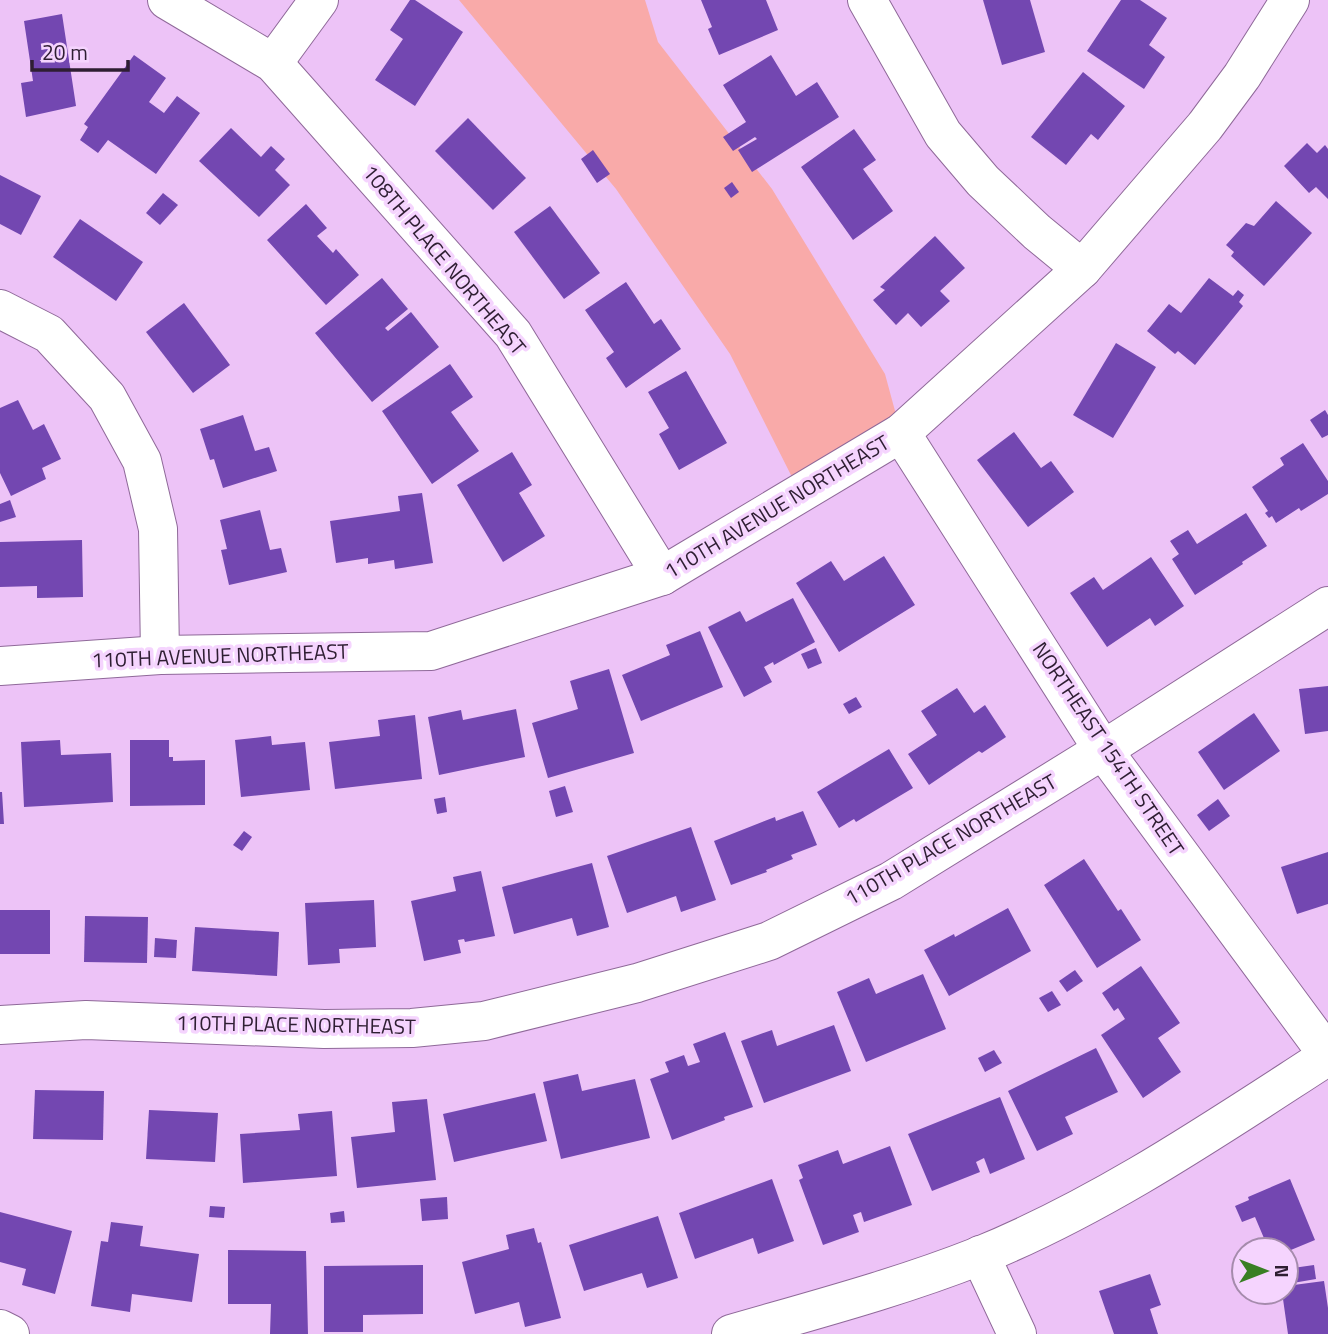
<svg xmlns="http://www.w3.org/2000/svg" width="1328" height="1334" font-family="'Titillium Web',sans-serif">
<style>
.green{fill:#f9aaa9}
.building{fill:#7347b1}
.lines{fill:none;stroke-linecap:round;stroke-linejoin:round}
.minor-casing{stroke:#8f6999;stroke-width:40}
.minor{stroke:#fff;stroke-width:38}
.labels{text-anchor:middle;stroke-width:7;stroke-linejoin:round;paint-order:stroke}
.street-label{font-size:21px;fill:#2e1e32;stroke:#f5d4fe}
</style>
<rect width="100%" height="100%" fill="#edc3f7"/>
<path class="green" d="M459,0H645L658,42L772,189L885,374L901,433L800,493L730,354L616,189Z"/>
<g class="building">
<path d="M410,0H415L463,32L415,106L375,80L403,39L390,30Z"/>
<path d="M701,0H766L778,30L719,55L708,29L712,27Z"/>
<path d="M983,0H1030L1045,52L1002,65Z"/>
<path d="M1121,0H1140L1167,18L1149,45L1165,57L1144,89L1087,51Z"/>
<path d="M62,14L76,106L26,117L21,83L33,81L24,21Z"/>
<path d="M134,55L166,78L149,102L164,113L177,96L200,113L156,174L108,140L98,153L80,140L88,127L84,124Z"/>
<path d="M771,55L796,96L817,82L839,117L752,172L738,150L757,139L755,137L733,151L723,137L746,122L723,85Z"/>
<path d="M1083,72L1125,106L1098,140L1091,134L1066,165L1031,137Z"/>
<path d="M468,118L526,178L493,210L435,151Z"/>
<path d="M231,128L261,157L271,146L285,159L275,170L290,185L259,217L199,161Z"/>
<path d="M854,129L876,160L863,169L893,211L853,240L801,167Z"/>
<path d="M1307,143L1317,153L1325,145L1328,149V199L1316,187L1309,193L1284,166Z"/>
<path d="M593,150L610,174L597,183L581,159Z"/>
<path d="M0,175L41,196L21,235L0,224Z"/>
<path d="M732,182L739,192L731,198L724,188Z"/>
<path d="M163,193L178,205L160,225L146,213Z"/>
<path d="M1276,201L1312,233L1264,286L1231,256L1234,252L1226,245L1246,223L1254,226Z"/>
<path d="M306,204L327,228L317,236L333,253L336,249L359,275L326,305L267,240Z"/>
<path d="M550,206L600,273L564,299L514,232Z"/>
<path d="M80,219L143,262L116,301L53,257Z"/>
<path d="M935,236L965,268L940,291L950,301L921,327L908,313L896,325L873,300L885,290L880,287Z"/>
<path d="M382,278L408,309L385,328L388,331L411,312L439,347L372,402L315,333Z"/>
<path d="M1209,278L1233,296L1238,290L1244,295L1239,302L1243,306L1195,365L1178,351L1175,354L1147,331L1169,304L1181,313Z"/>
<path d="M626,282L654,324L661,319L681,349L626,388L606,358L614,352L585,310Z"/>
<path d="M184,303L230,365L193,393L146,332Z"/>
<path d="M1116,343L1156,367L1113,438L1073,415Z"/>
<path d="M450,364L473,397L451,412L479,451L432,484L382,411Z"/>
<path d="M686,371L727,443L679,470L659,434L669,428L648,392Z"/>
<path d="M18,400L33,430L44,424L61,459L42,468L46,479L11,496L0,473V408Z"/>
<path d="M1325,410L1328,415V435L1322,438L1310,420Z"/>
<path d="M243,415L255,451L269,447L277,471L223,488L214,459L210,460L200,429Z"/>
<path d="M1014,432L1041,468L1051,461L1074,492L1028,527L977,460Z"/>
<path d="M1303,443L1328,481V494L1301,511L1299,508L1276,523L1272,516L1269,518L1265,513L1268,511L1252,487L1284,465L1280,458Z"/>
<path d="M512,452L532,485L519,493L545,536L503,562L457,485Z"/>
<path d="M422,493L433,563L395,569L394,560L368,564V558L336,563L330,521L400,511L398,496Z"/>
<path d="M10,500L16,517L0,522V504Z"/>
<path d="M260,510L270,550L281,548L287,572L229,585L221,550L227,549L220,520Z"/>
<path d="M1246,513L1267,546L1242,562L1243,564L1195,595L1172,559L1179,554L1170,541L1188,530L1197,544Z"/>
<path d="M82,540L83,597L37,598V586L0,587V542Z"/>
<path d="M884,556L915,605L839,652L796,583L831,561L844,581Z"/>
<path d="M1151,557L1184,606L1155,626L1150,618L1107,647L1070,593L1094,577L1103,590Z"/>
<path d="M793,598L815,642L774,665L773,662L764,667L772,682L744,697L708,627L740,611L746,622Z"/>
<path d="M700,631L723,687L641,721L622,675L670,655L666,645Z"/>
<path d="M816,648L822,663L808,669L801,654Z"/>
<path d="M609,669L634,753L548,778L532,723L578,709L570,681Z"/>
<path d="M1328,686V731L1305,734L1299,689Z"/>
<path d="M957,688L974,713L985,705L1006,737L982,753L979,751L929,785L908,754L937,735L921,711Z"/>
<path d="M856,697L862,707L849,714L843,704Z"/>
<path d="M516,709L525,757L439,775L428,717L461,710L463,720Z"/>
<path d="M1254,713L1280,751L1224,790L1198,752Z"/>
<path d="M415,715L422,779L335,789L329,742L380,736L378,720Z"/>
<path d="M271,736L272,745L305,742L310,790L241,797L235,740Z"/>
<path d="M60,740L61,755L111,753L113,802L24,807L21,742Z"/>
<path d="M130,740H169V757H173V761L205,760V805L130,806Z"/>
<path d="M889,749L913,788L856,822L854,819L839,828L817,792Z"/>
<path d="M565,786L573,812L556,817L549,791Z"/>
<path d="M0,792H2L4,824H0Z"/>
<path d="M445,797L447,812L437,814L434,799Z"/>
<path d="M1218,799L1230,816L1209,831L1197,815Z"/>
<path d="M803,811L817,845L791,855L793,859L766,870L767,872L731,885L714,841L775,817L776,821Z"/>
<path d="M691,827L716,900L681,912L676,896L627,913L607,856Z"/>
<path d="M244,831L252,837L242,851L233,845Z"/>
<path d="M1328,852V904L1297,914L1281,867Z"/>
<path d="M1084,859L1118,911L1121,909L1141,940L1097,968L1044,885Z"/>
<path d="M592,863L609,927L577,936L572,918L514,934L502,887Z"/>
<path d="M481,871L495,936L465,942L464,939L458,940L461,953L424,961L411,901L456,891L453,877Z"/>
<path d="M374,900L376,947L339,949L340,963L308,965L305,903Z"/>
<path d="M1008,908L1031,951L949,996L924,950L954,934L955,937Z"/>
<rect x="0" y="910" width="50" height="44"/>
<path d="M85,916L148,917L147,963L84,962Z"/>
<path d="M195,927L279,932L277,976L192,971Z"/>
<path d="M155,938L177,940L176,958L154,957Z"/>
<path d="M1141,966L1180,1023L1158,1038L1181,1072L1143,1098L1101,1035L1125,1019L1118,1008L1114,1011L1102,993Z"/>
<path d="M1075,970L1083,981L1067,992L1059,981Z"/>
<path d="M923,974L946,1029L866,1062L837,992L869,978L876,994Z"/>
<path d="M1052,991L1061,1005L1048,1012L1039,998Z"/>
<path d="M834,1025L851,1071L764,1103L741,1041L772,1030L777,1046Z"/>
<path d="M725,1032L753,1107L724,1117L725,1120L672,1140L650,1079L669,1072L665,1062L684,1055L688,1066L700,1062L693,1044Z"/>
<path d="M1096,1048L1118,1092L1065,1117L1073,1134L1037,1151L1008,1091Z"/>
<path d="M994,1050L1002,1063L985,1072L978,1058Z"/>
<path d="M578,1074L582,1091L635,1079L650,1138L561,1159L543,1082Z"/>
<path d="M35,1090L104,1091L103,1140L33,1139Z"/>
<path d="M535,1093L547,1141L454,1162L443,1114Z"/>
<path d="M1000,1097L1025,1159L990,1174L984,1158L976,1162L980,1172L932,1191L908,1134Z"/>
<path d="M427,1099L436,1180L357,1188L351,1137L395,1132L392,1102Z"/>
<path d="M149,1110L218,1113L215,1162L146,1159Z"/>
<path d="M332,1111L337,1176L243,1183L240,1134L300,1130L298,1114Z"/>
<path d="M890,1146L912,1205L864,1222L861,1212L853,1215L859,1232L823,1245L799,1180L803,1178L798,1165L838,1150L843,1164Z"/>
<path d="M772,1179L794,1241L758,1254L753,1238L695,1259L679,1213Z"/>
<path d="M1290,1179L1315,1240L1286,1252V1250H1269L1255,1217L1242,1222L1235,1206L1249,1200L1248,1197Z"/>
<path d="M447,1197L448,1219L422,1221L420,1199Z"/>
<path d="M210,1206L225,1207L224,1218L209,1217Z"/>
<path d="M344,1211L345,1222L331,1223L330,1213Z"/>
<path d="M0,1212L72,1231L55,1294L22,1285L26,1269L0,1262Z"/>
<path d="M658,1216L678,1278L647,1288L642,1273L584,1291L569,1245Z"/>
<path d="M111,1222L143,1226L140,1246L199,1254L192,1302L132,1294L130,1312L91,1306L101,1241L108,1242Z"/>
<path d="M534,1228L538,1243L541,1242L561,1318L525,1327L519,1302L475,1314L462,1262L509,1249L506,1235Z"/>
<path d="M228,1250L306,1251L308,1334H270L271,1304H228Z"/>
<path d="M423,1265V1314L363,1315V1332H324V1266Z"/>
<path d="M1314,1265L1316,1279L1287,1284L1286,1269Z"/>
<path d="M1150,1274L1161,1305L1150,1309L1158,1334H1114L1099,1291Z"/>
<path d="M1324,1281L1328,1308V1334H1288L1282,1292H1286V1286Z"/>
</g>
<g class="lines">
<g class="minor-casing">
<g id="minor">
<path d="M167,0L273,63L513,334L662,576"/>
<path d="M867,0L943,134L983,181L1037,232L1082,269"/>
<path d="M273,63L319,0"/>
<path d="M0,309L49,334L107,397L142,461L158,529L160,655"/>
<path d="M901,433L1103,750L1328,1055"/>
<path d="M0,666L160,655L431,651L662,576L901,433L1082,269L1205,126L1242,76L1290,0"/>
<path d="M0,1025L86,1020L324,1029L412,1028L484,1021L637,983L769,941L891,881L1103,750L1328,606"/>
<path d="M980,1255L1017,1334"/>
<path d="M0,1329L10,1334"/>
<path d="M731,1334C814,1310 898,1288 979,1256C1104,1205 1215,1129 1328,1056"/>
</g>
</g>
<use href="#minor" class="minor"/>
</g>
<g class="labels">
<g class="street-label">
<text transform="translate(444 260) rotate(50)" y="7">108TH PLACE NORTHEAST</text>
<text transform="translate(777 507) rotate(-31)" y="7">110TH AVENUE NORTHEAST</text>
<text transform="translate(220 656) rotate(-2)" y="7">110TH AVENUE NORTHEAST</text>
<text transform="translate(1108 749) rotate(56)" y="7">NORTHEAST 154TH STREET</text>
<text transform="translate(951 840) rotate(-30)" y="7">110TH PLACE NORTHEAST</text>
<text transform="translate(296 1025) rotate(1)" y="7">110TH PLACE NORTHEAST</text>
</g>
</g>
<g transform="translate(1265 1271) rotate(90)"><circle r="33" fill="#f5d4fe" stroke="#a58bac" stroke-width="2"/>
<path d="M0-5L12 26L0 18L-12 26Z" fill="#397f24"/>
<text y="-10" font-size="19" font-weight="bold" text-anchor="middle" fill="#2e1e32">N</text>
</g>
<path d="M32 60v10h96v-10" fill="none" stroke="#2e1e32" stroke-width="3.5"/>
<text x="42" y="60" font-size="21" fill="#2e1e32" stroke="#f5d4fe" stroke-width="5" paint-order="stroke">20 m</text>
</svg>
